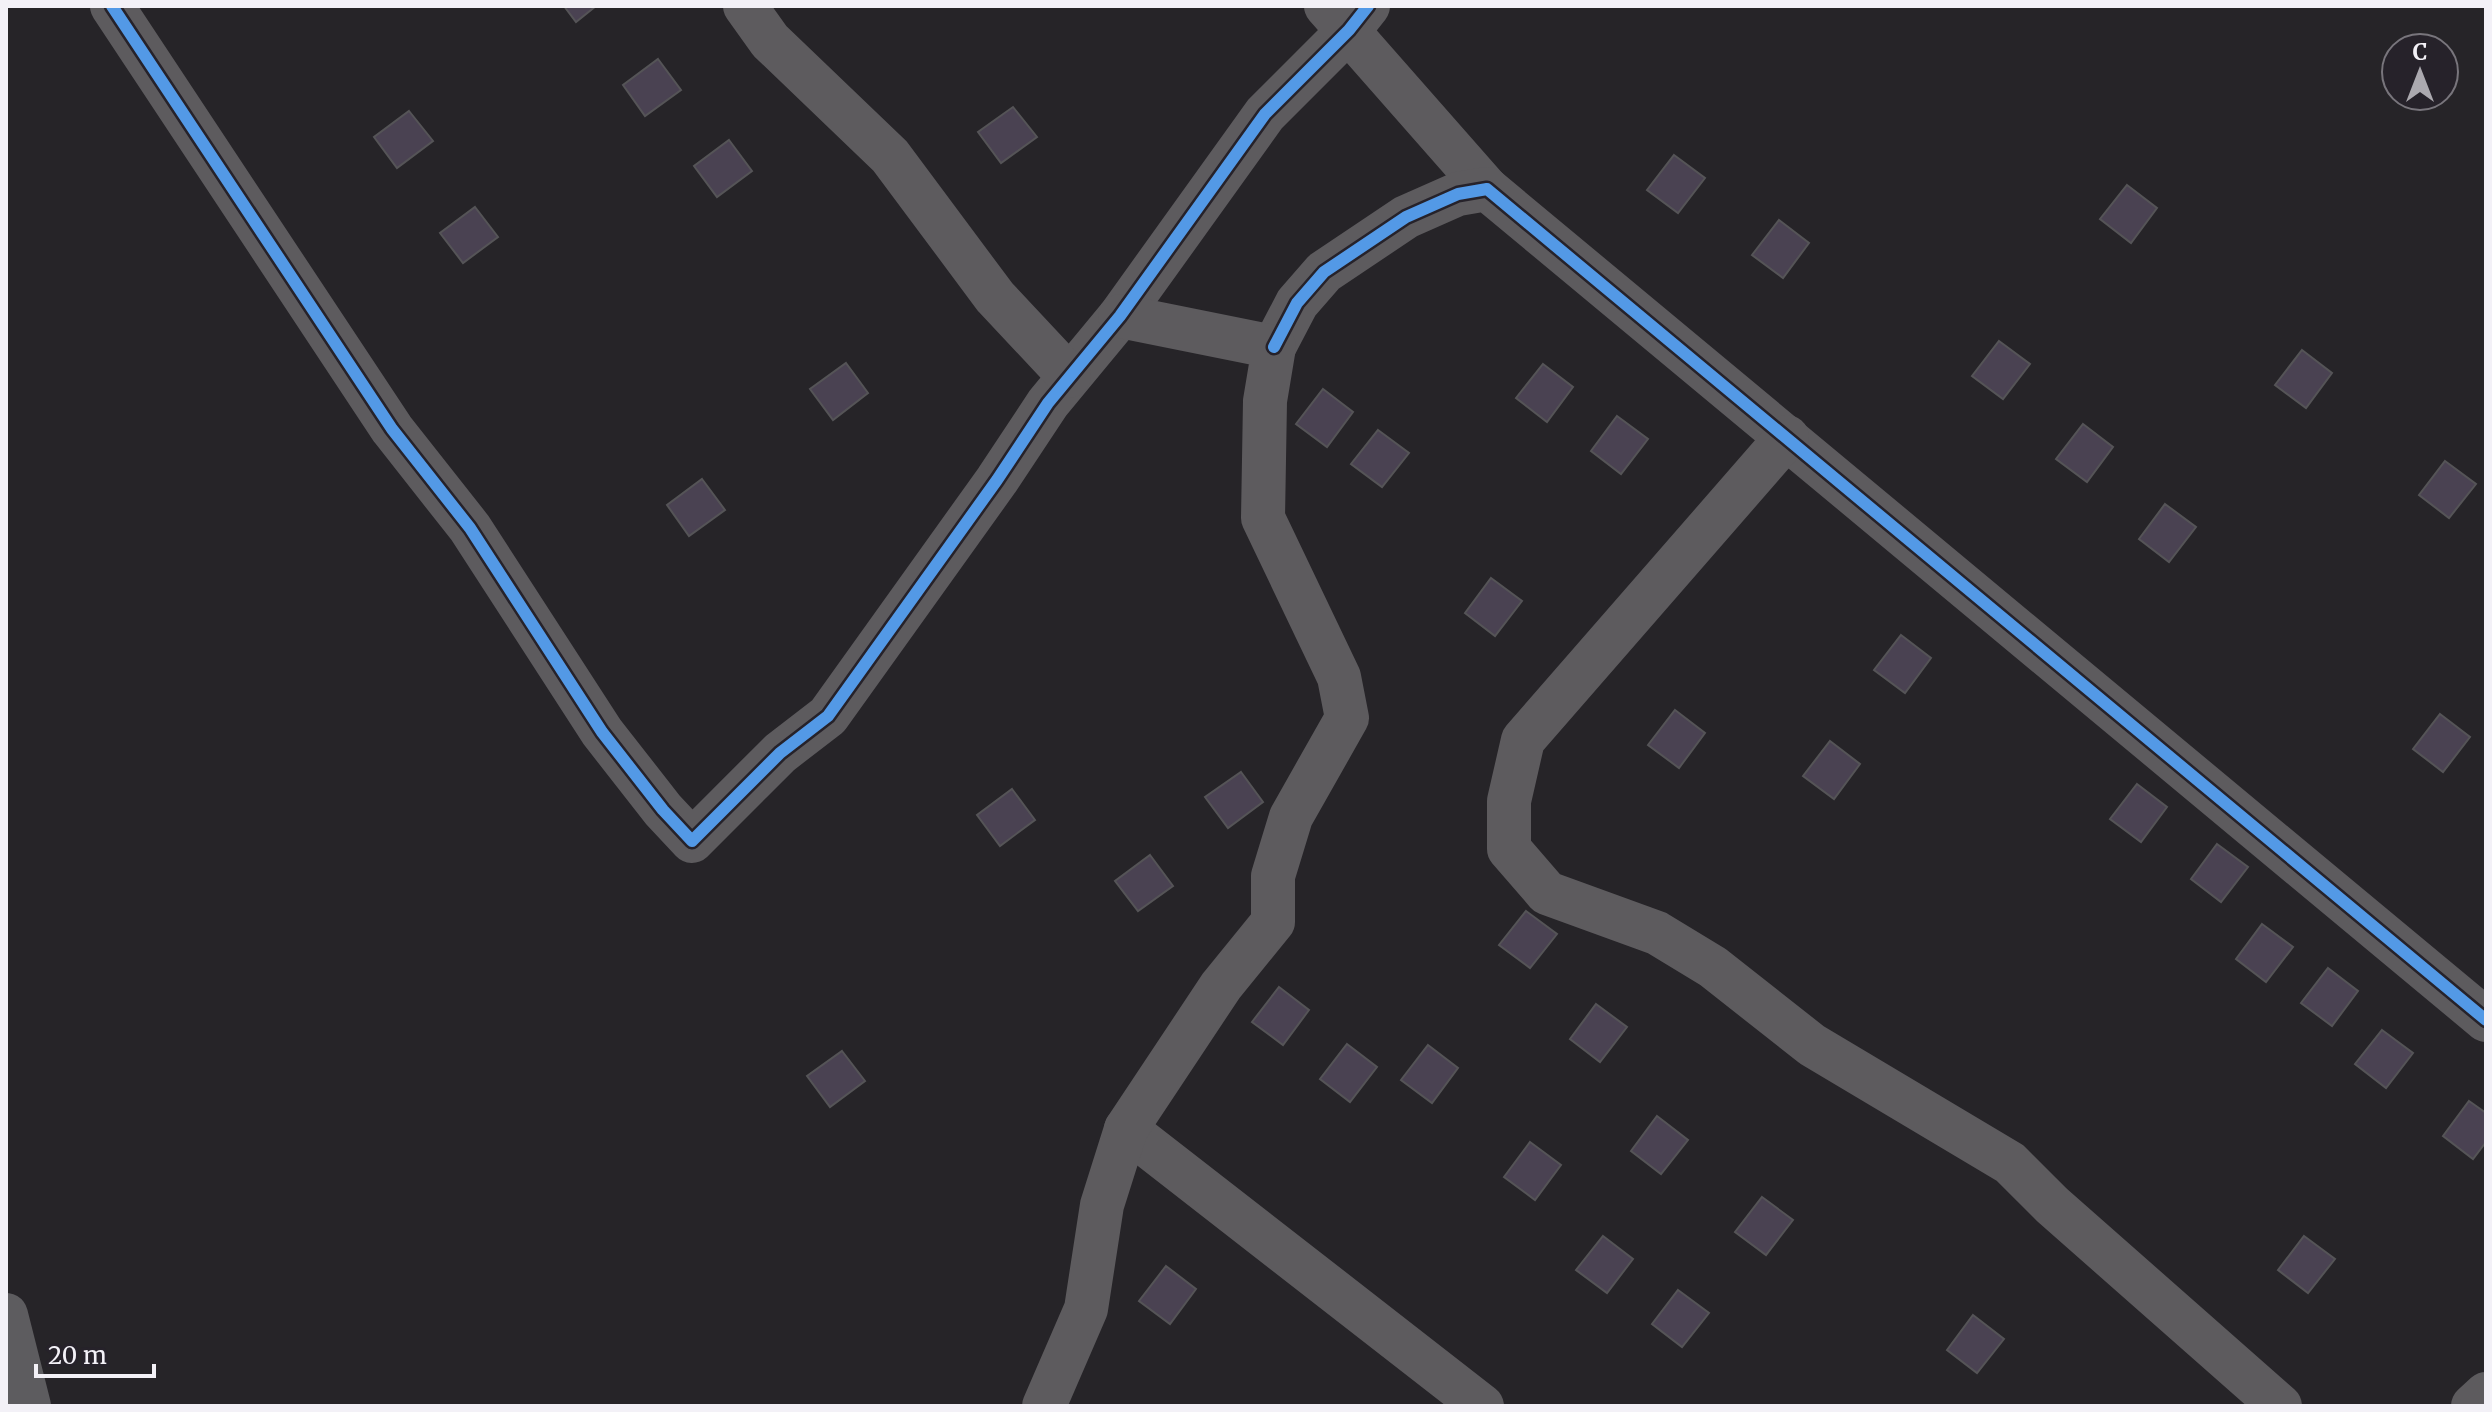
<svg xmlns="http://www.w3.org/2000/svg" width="2492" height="1412" font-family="Merriweather,serif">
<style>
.building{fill:#4a4252;stroke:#555457;stroke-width:2}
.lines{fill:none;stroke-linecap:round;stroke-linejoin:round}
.minor{stroke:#5d5b5e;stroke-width:44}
.major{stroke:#5d5c5f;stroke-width:44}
.cycleway-casing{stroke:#26222a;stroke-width:17}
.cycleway{stroke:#5399e6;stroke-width:12}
</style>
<rect width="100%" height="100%" fill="#262428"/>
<g class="building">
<path d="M564,6H596L576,22Z"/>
<path d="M658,59L681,90L645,116L623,85Z"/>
<path d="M1013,107L1037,137L1001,163L978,132Z"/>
<path d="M409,111L433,141L397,168L374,137Z"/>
<path d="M729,140L752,171L717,197L694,166Z"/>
<path d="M1674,155L1705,178L1678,213L1647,190Z"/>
<path d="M2127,185L2157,208L2131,243L2100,219Z"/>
<path d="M475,207L498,237L463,263L440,233Z"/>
<path d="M1779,220L1809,243L1783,278L1752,255Z"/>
<path d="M1999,341L2030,364L2003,399L1972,376Z"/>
<path d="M2302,350L2332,373L2306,408L2275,385Z"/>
<path d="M846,363L868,393L833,420L810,389Z"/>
<path d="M1543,364L1573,387L1547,422L1516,398Z"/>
<path d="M1323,389L1353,412L1327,447L1296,424Z"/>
<path d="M1617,416L1648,439L1621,474L1591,451Z"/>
<path d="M2083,424L2113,447L2087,482L2056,459Z"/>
<path d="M1378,430L1409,453L1382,487L1351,464Z"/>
<path d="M2445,461L2476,484L2449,518L2419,495Z"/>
<path d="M702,479L725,510L689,536L667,505Z"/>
<path d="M2165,504L2196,527L2169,562L2139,539Z"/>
<path d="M1491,578L1522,601L1495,636L1465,613Z"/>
<path d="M1901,635L1931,658L1905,693L1874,670Z"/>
<path d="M1675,710L1705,733L1679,768L1648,745Z"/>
<path d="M2440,714L2470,737L2443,772L2413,749Z"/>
<path d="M1830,741L1860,764L1834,799L1803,776Z"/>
<path d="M1241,772L1263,802L1228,828L1205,797Z"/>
<path d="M2137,784L2167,807L2141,842L2110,819Z"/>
<path d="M1012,789L1035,820L1000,846L977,815Z"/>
<path d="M2217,844L2248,867L2221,902L2191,879Z"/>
<path d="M1150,855L1173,886L1138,911L1115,881Z"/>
<path d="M1526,911L1557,934L1530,968L1499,945Z"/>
<path d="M2262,924L2293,947L2266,982L2236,959Z"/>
<path d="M2328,968L2358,991L2332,1026L2301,1003Z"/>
<path d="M1279,987L1309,1010L1283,1045L1252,1022Z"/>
<path d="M1596,1004L1627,1027L1600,1062L1570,1039Z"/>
<path d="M2382,1030L2413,1053L2386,1088L2355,1064Z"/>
<path d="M1347,1044L1377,1067L1350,1102L1320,1079Z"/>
<path d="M1428,1045L1458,1068L1432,1103L1401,1080Z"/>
<path d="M842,1051L865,1081L830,1107L807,1076Z"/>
<path d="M2469,1101L2486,1113V1142L2473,1159L2443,1136Z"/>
<path d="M1657,1116L1688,1140L1661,1174L1631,1151Z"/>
<path d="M1530,1142L1561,1165L1535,1200L1504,1177Z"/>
<path d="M1762,1197L1793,1220L1766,1255L1735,1232Z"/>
<path d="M1603,1236L1633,1259L1607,1293L1576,1270Z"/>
<path d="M2304,1236L2335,1259L2308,1293L2278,1270Z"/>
<path d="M1166,1266L1196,1289L1170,1324L1139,1301Z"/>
<path d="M1678,1290L1709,1313L1682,1347L1652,1324Z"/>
<path d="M1973,1315L2004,1339L1977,1373L1947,1350Z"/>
</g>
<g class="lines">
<g class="minor">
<path d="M112,6L392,429L470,528L602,732L663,810L692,841L780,753L828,716L997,480L1048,403L1120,316L1265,114L1349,30L1368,6"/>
<path d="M745,6L770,41L890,156L995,297L1069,376"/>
<path d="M1326,6L1487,189"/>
<path d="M1274,347L1297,303L1324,272L1406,217L1458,194L1487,189L2486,1020"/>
<path d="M1787,437L1523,740L1509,801V849L1547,893L1657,933L1713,967L1812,1045L2010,1163L2052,1205L2280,1406"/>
<path d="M1126,1129L1482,1406"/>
<path d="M1044,1406L1086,1309L1102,1205L1126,1129L1221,986L1273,922V876L1291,817L1347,718L1339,677L1263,518L1265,401L1274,347L1120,316"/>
<path d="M2473,1406L2486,1394"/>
</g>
<path class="major" d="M6,1315L29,1406"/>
<g class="cycleway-casing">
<g id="cycleway">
<path d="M112,6L392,429L470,528L602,732L663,810L692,841L780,753L828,716L997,480L1048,403L1120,316L1265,114L1349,30L1368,6"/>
<path d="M1274,347L1297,303L1324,272L1406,217L1458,194L1487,189L2486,1020"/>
</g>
</g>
<use href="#cycleway" class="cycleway"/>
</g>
<rect width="2492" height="1412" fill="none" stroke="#f3f1f7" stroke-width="16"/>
<g transform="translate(2420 72)"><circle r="38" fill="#26222a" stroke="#78757c" stroke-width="2"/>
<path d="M0-6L14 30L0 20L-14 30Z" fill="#aba9af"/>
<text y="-12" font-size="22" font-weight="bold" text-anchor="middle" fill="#f3f1f7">С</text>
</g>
<path d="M36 1364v12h118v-12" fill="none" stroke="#f3f1f7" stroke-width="4"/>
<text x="48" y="1364" font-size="24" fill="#f3f1f7" stroke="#26222a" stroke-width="6" paint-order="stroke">20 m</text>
</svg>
